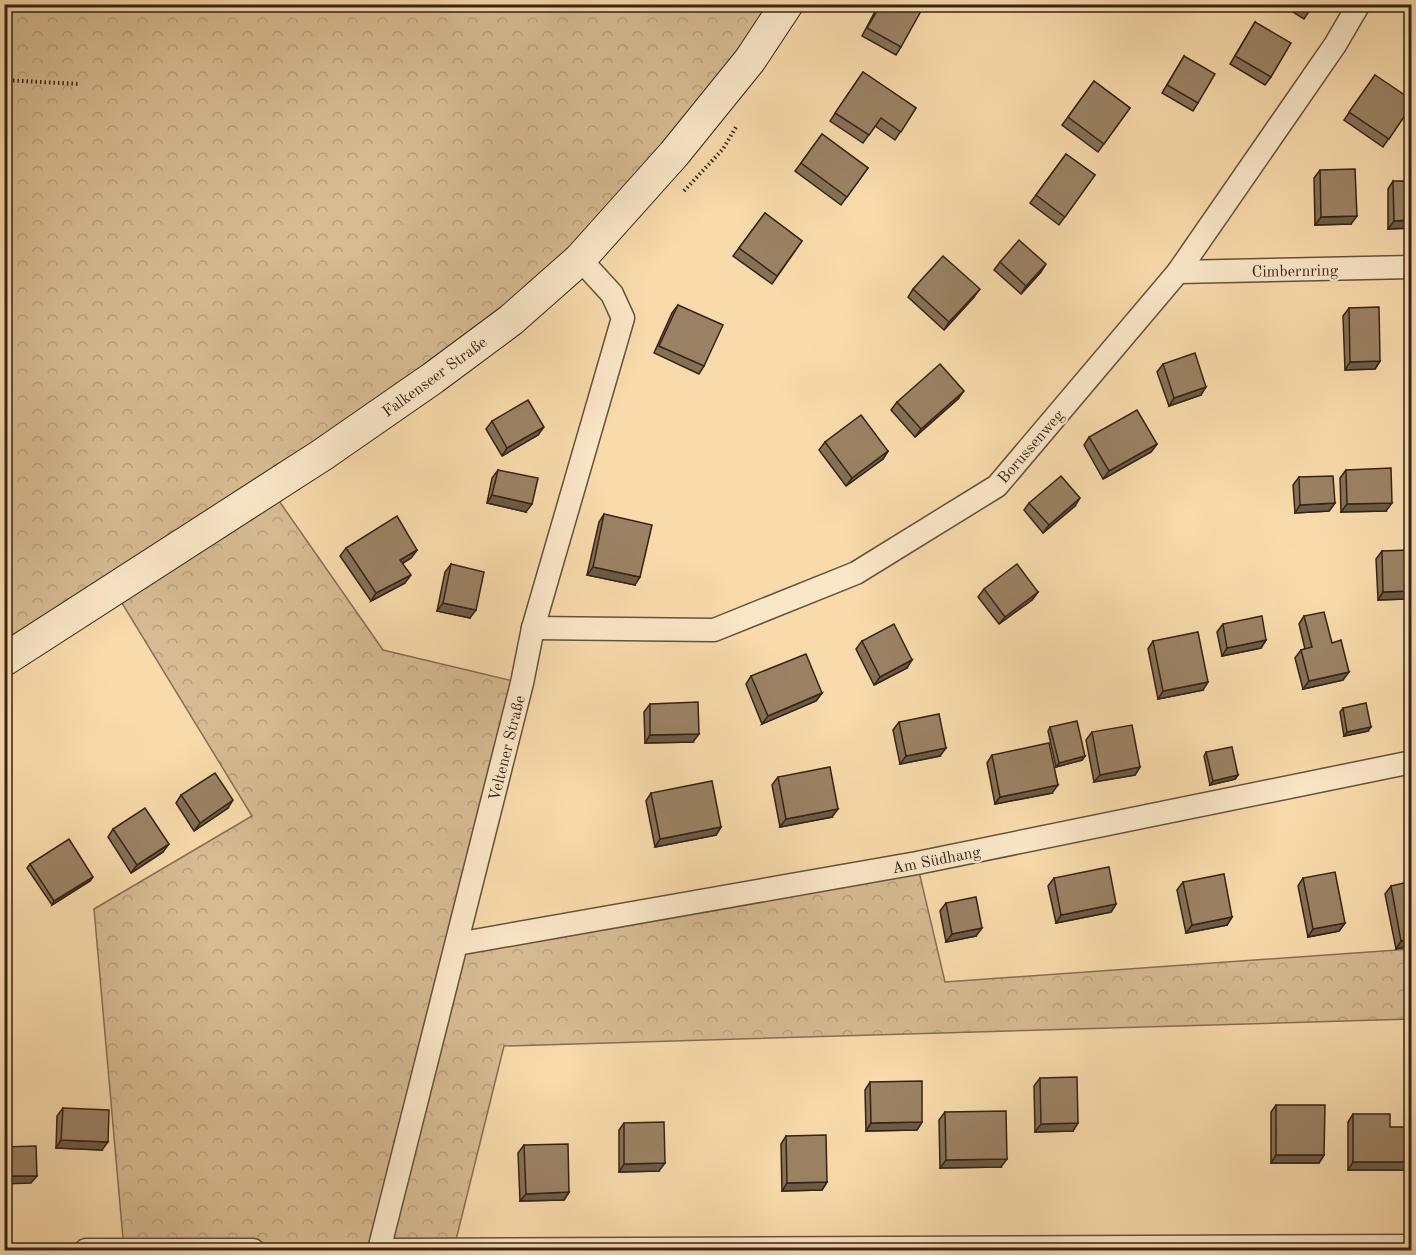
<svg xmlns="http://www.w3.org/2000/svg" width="1416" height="1255" font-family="'Old Standard TT',serif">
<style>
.forest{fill:url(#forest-crowns);stroke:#866f54;stroke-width:1.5}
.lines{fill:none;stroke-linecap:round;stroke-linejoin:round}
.street-casing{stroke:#66513c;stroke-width:25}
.secondary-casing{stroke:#362317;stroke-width:34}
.path{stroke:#362317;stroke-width:4;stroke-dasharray:1.5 3;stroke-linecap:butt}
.street{stroke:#fae7c8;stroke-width:22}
.secondary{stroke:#fae7c8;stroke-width:32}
.wall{fill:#857056;stroke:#362317;stroke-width:1.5}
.shaded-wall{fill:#6c5b46;stroke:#362317;stroke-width:1.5}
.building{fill:#9b8264;stroke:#362317;stroke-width:1.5}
.labels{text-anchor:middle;stroke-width:4.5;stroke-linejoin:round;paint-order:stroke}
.street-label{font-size:16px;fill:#362317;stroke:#fae7c8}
</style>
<defs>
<pattern id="forest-crowns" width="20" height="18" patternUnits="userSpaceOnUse" patternTransform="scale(1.5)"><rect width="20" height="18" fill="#d7bb92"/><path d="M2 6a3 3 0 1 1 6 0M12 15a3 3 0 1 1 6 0" fill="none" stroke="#b9a07d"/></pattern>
</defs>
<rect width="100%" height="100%" fill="#f8daab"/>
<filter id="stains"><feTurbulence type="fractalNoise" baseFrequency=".00333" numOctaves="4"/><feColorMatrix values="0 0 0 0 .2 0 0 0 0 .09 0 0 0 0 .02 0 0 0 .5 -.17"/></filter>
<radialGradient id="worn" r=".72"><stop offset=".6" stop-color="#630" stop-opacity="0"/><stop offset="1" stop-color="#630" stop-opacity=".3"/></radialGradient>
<path class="forest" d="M5,5H787L580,259L270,488L383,650L522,683L458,944L917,863L945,982L1411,949V1019L504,1046L454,1248L5,1250V1248L124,1250L94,909L252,816L114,590L5,656Z"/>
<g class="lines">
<g class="street-casing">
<g id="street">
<path d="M1178,272L1412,267"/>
<path d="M533,628L714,630L856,573L997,486L1178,272L1335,45L1359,4"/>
<path d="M457,944L917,863L1412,762"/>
<path d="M86,1250H253"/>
<path d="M379,1250L522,683L533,628L623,318L612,294L580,259"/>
<path d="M392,1250L1412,1246"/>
</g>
</g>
<g class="secondary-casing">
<path id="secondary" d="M4,660L322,455L433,378L511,320L580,259L674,154L750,60L787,4"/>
</g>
<g class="path">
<path d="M4,80L79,84"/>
<path d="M684,191L723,149L736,127"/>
</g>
<use href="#street" class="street"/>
<use href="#secondary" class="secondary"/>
</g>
<g class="wall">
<path d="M879,4H908L901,47L896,55L862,36Z"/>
<path d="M1280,4H1314L1304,19Z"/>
<path d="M1255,22L1271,77L1265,85L1230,64Z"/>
<path d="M1184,56L1198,103L1193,111L1162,93Z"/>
<path d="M863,72L916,108L895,140L875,126L863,143L830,121Z"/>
<path d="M1375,75L1412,105L1383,147L1344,120Z"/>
<path d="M1094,81L1130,108L1098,152L1062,125Z"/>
<path d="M822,134L868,168L841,205L795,171Z"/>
<path d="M1066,154L1095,175L1059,225L1030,203Z"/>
<path d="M1320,170L1351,224L1315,225L1314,178Z"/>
<path d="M1393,181L1412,228L1388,229V189Z"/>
<path d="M765,213L802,241L772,284L733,256Z"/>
<path d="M1000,262L1041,272L1021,294L994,270Z"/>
<path d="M913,289L974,297L944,330L908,297Z"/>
<path d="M678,305L704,366L699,374L654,353L672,313Z"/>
<path d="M1349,308L1380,361L1375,369L1345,370L1343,316Z"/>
<path d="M1412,326V365H1410L1409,330Z"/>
<path d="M1163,364L1201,395L1169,406L1157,372Z"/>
<path d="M958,399L915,437L891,410L897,402Z"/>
<path d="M492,421L538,435L502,456L486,429Z"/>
<path d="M1089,437L1157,444L1151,452L1103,479L1084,445Z"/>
<path d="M825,442L888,451L883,459L846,486L819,450Z"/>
<path d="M498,470L526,512L487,503L492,478Z"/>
<path d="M1346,470L1386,511L1341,512L1340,478Z"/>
<path d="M1299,477L1335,503L1329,511L1295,513L1293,485Z"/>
<path d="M1029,503L1075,506L1043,533L1024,510Z"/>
<path d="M604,514L635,585L587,575L599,522Z"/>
<path d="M346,548L417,550L411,558L403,563L405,583L371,601L340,556Z"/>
<path d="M1382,551L1406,599L1378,600L1376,559Z"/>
<path d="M451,564L470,618L437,611L445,572Z"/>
<path d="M984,589L1038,592L1032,600L999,624L978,597Z"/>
<path d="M1304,616L1332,643L1343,680L1303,689L1295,658L1301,650L1305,649L1299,624Z"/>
<path d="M1223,624L1266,640L1261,648L1222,656L1217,632Z"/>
<path d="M862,641L907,668L874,685L856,649Z"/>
<path d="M1153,641L1203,690L1158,699L1148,649Z"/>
<path d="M751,676L822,693L816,701L762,724L746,684Z"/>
<path d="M650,704L693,742L645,743L644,712Z"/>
<path d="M1343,708L1368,731L1344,736L1340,712Z"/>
<path d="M899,722L940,756L900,764L893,730Z"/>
<path d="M1050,727L1085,756L1082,760L1056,767L1048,731Z"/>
<path d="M1092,732L1140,767L1135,775L1094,782L1086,740Z"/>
<path d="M1206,752L1238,775L1235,779L1210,785L1204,756Z"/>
<path d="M992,755L1052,793L995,804L987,763Z"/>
<path d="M778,777L832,817L780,827L772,785Z"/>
<path d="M651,793L721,827L716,835L655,847L646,801Z"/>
<path d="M181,795L228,808L194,831L176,803Z"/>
<path d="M113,829L163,852L131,873L108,837Z"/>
<path d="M30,864L90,881L52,905L27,868Z"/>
<path d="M1054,878L1116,904L1111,912L1056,923L1048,886Z"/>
<path d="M1303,878L1345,923L1339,931L1308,937L1298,886Z"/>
<path d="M1183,882L1232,917L1227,925L1186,933L1177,890Z"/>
<path d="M1391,886L1412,946L1396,949L1385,894Z"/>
<path d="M946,903L976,936L946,942L940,911Z"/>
<path d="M1040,1078L1073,1131L1035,1132L1034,1086Z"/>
<path d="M870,1082L922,1122L917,1130L866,1131L865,1090Z"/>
<path d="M1276,1105L1324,1155L1319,1163H1271V1112Z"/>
<path d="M63,1108L102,1150L56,1148L57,1116Z"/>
<path d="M945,1112L1001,1167L940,1168L939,1120Z"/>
<path d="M1353,1114L1390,1127L1411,1162L1405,1170H1348V1122Z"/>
<path d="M624,1123L659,1171L619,1172V1130Z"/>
<path d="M786,1136L827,1182L822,1190L782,1191L781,1144Z"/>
<path d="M524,1145L569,1192L564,1200L520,1201L518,1153Z"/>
</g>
<g class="shaded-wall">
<path d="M1357,216L1351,224L1315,225L1321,217Z"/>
<path d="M1412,220V228L1388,229L1394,221Z"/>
<path d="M1046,264L1041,272L1021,294L1026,286Z"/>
<path d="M980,289L974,297L944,330L949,322Z"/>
<path d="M1380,361L1375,369L1345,370L1350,362Z"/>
<path d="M1206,387L1201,395L1169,406L1174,398Z"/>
<path d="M964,391L958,399L915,437L921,429Z"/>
<path d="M544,427L538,435L502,456L507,448Z"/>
<path d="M1157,444L1151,452L1103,479L1109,471Z"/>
<path d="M888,451L883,459L846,486L852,478Z"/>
<path d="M492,495L532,504L526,512L487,503Z"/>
<path d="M1080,498L1075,506L1043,533L1049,525Z"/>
<path d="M1335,503L1329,511L1295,513L1300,505Z"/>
<path d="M1392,503L1386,511L1341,512L1347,504Z"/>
<path d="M417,550L411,558L395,568L400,560Z"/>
<path d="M593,567L640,577L635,585L587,575Z"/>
<path d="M411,575L405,583L371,601L376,593Z"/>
<path d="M1411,591L1406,599L1378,600L1383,592Z"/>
<path d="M1038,592L1032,600L999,624L1005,617Z"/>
<path d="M443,603L476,610L470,618L437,611Z"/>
<path d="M1266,640L1261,648L1222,656L1227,648Z"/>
<path d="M912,660L907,668L874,685L880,677Z"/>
<path d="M1349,672L1343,680L1303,689L1309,681Z"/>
<path d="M1208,682L1203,690L1158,699L1163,691Z"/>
<path d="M822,693L816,701L762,724L768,716Z"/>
<path d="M1371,727L1368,731L1344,736L1347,732Z"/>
<path d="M699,734L693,742L645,743L650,735Z"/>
<path d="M946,748L940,756L900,764L906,756Z"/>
<path d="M1085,756L1082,760L1056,767L1059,763Z"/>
<path d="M1140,767L1135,775L1094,782L1100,775Z"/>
<path d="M1238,775L1235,779L1210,785L1213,781Z"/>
<path d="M1058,785L1052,793L995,804L1000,797Z"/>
<path d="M233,800L228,808L194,831L200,823Z"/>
<path d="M838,809L832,817L780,827L786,819Z"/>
<path d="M721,827L716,835L655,847L660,839Z"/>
<path d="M169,844L163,852L131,873L137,865Z"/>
<path d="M93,877L90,881L52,905L54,901Z"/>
<path d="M1116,904L1111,912L1056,923L1061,915Z"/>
<path d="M1232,917L1227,925L1186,933L1192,925Z"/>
<path d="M1345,923L1339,931L1308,937L1313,929Z"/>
<path d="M982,928L976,936L946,942L952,934Z"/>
<path d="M1412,939V946L1396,949L1401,941Z"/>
<path d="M922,1122L917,1130L866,1131L871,1123Z"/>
<path d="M1078,1123L1073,1131L1035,1132L1041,1124Z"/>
<path d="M61,1140L108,1142L102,1150L56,1148Z"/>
<path d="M1276,1155H1324L1319,1163H1271Z"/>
<path d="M1007,1159L1001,1167L940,1168L946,1160Z"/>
<path d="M1353,1162H1411L1405,1170H1348Z"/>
<path d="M665,1163L659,1171L619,1172L624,1164Z"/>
<path d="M4,1176H37L31,1183L4,1184Z"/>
<path d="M827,1182L822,1190L782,1191L787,1183Z"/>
<path d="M569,1192L564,1200L520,1201L526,1194Z"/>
</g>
<g class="building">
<path d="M881,4H908L921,11L901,47L867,28Z"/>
<path d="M1299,4H1314L1310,11Z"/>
<path d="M1255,22L1291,43L1271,77L1235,56Z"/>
<path d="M1184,56L1215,74L1198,103L1167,85Z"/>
<path d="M863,72L916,108L901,132L881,118L869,135L835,113Z"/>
<path d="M1375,75L1412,100V105L1389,139L1349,112Z"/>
<path d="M1094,81L1130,108L1104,144L1068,117Z"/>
<path d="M822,134L868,168L847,197L801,163Z"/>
<path d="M1066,154L1095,175L1065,217L1036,195Z"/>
<path d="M1355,169L1357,216L1321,217L1320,170Z"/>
<path d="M1393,181H1412V220L1394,221Z"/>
<path d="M765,213L802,241L777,276L739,248Z"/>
<path d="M1019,240L1046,264L1026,286L1000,262Z"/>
<path d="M943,256L980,289L949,322L913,289Z"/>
<path d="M678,305L723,325L704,366L659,346Z"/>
<path d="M1379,307L1380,361L1350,362L1349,308Z"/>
<path d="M1195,353L1206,387L1174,398L1163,364Z"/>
<path d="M940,364L964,391L921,429L897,402Z"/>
<path d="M528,400L544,427L507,448L492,421Z"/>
<path d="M1137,410L1157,444L1109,471L1089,437Z"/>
<path d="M861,415L888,451L852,478L825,442Z"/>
<path d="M1391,468L1392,503L1347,504L1346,470Z"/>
<path d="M498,470L538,478L532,504L492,495Z"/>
<path d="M1061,476L1080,498L1049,525L1029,503Z"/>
<path d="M1333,476L1335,503L1300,505L1299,477Z"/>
<path d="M604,514L652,525L640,577L593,567Z"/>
<path d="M397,516L417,550L400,560L411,575L376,593L346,548Z"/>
<path d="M1409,550L1411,591L1383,592L1382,551Z"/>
<path d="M451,564L484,572L476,610L443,603Z"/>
<path d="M1017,564L1038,592L1005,617L984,589Z"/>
<path d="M1324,612L1332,643L1341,640L1349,672L1309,681L1301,650L1312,647L1304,616Z"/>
<path d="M1262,616L1266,640L1227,648L1223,624Z"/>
<path d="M894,624L912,660L880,677L862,641Z"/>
<path d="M1198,632L1208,682L1163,691L1153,641Z"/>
<path d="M806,654L822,693L768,716L751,676Z"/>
<path d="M698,702L699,734L650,735V704Z"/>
<path d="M1366,703L1371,727L1347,732L1343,708Z"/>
<path d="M939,714L946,748L906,756L899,722Z"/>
<path d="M1077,721L1085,756L1059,763L1050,727Z"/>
<path d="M1132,725L1140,767L1100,775L1092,732Z"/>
<path d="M1049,743L1058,785L1000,797L992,755Z"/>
<path d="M1232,747L1238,775L1213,781L1206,752Z"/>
<path d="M830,767L838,809L786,819L778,777Z"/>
<path d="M215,773L233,800L200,823L181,795Z"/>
<path d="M712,781L721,827L660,839L651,793Z"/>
<path d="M145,808L169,844L137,865L113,829Z"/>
<path d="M69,839L93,877L54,901L30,864Z"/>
<path d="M1109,867L1116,904L1061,915L1054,878Z"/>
<path d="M1335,872L1345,923L1313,929L1303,878Z"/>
<path d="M1224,874L1232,917L1192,925L1183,882Z"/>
<path d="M1412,881V939L1401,941L1391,886Z"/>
<path d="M976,897L982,928L952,934L946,903Z"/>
<path d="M4,901L10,912L4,914Z"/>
<path d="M1077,1077L1078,1123L1041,1124L1040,1078Z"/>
<path d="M922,1081V1122L871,1123L870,1082Z"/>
<path d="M1276,1105H1325L1324,1155H1276Z"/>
<path d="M63,1108L109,1110L108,1142L61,1140Z"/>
<path d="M1006,1111L1007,1159L946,1160L945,1112Z"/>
<path d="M1353,1114H1390V1127H1411V1162H1353Z"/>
<path d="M664,1122L665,1163L624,1164V1123Z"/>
<path d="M826,1135L827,1182L787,1183L786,1136Z"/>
<path d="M568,1144L569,1192L526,1194L524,1145Z"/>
<path d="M36,1146L37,1176H4V1147Z"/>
</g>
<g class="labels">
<g class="street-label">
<text transform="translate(1295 270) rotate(-1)" y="6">Cimbernring</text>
<text transform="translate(434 376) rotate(-36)" y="6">Falkenseer Straße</text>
<text transform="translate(1030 446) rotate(-49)" y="6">Borussenweg</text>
<text transform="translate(506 748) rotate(-76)" y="6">Veltener Straße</text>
<text transform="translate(936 859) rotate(-11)" y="6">Am Südhang</text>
</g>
</g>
<rect width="1416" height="1255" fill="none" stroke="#f8daab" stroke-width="24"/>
<rect x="6" y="6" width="1404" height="1243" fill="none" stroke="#362317" stroke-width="3"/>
<rect x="12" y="12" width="1392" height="1231" fill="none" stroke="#362317" stroke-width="1.5"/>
<rect width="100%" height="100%" filter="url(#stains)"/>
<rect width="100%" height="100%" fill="url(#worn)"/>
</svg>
